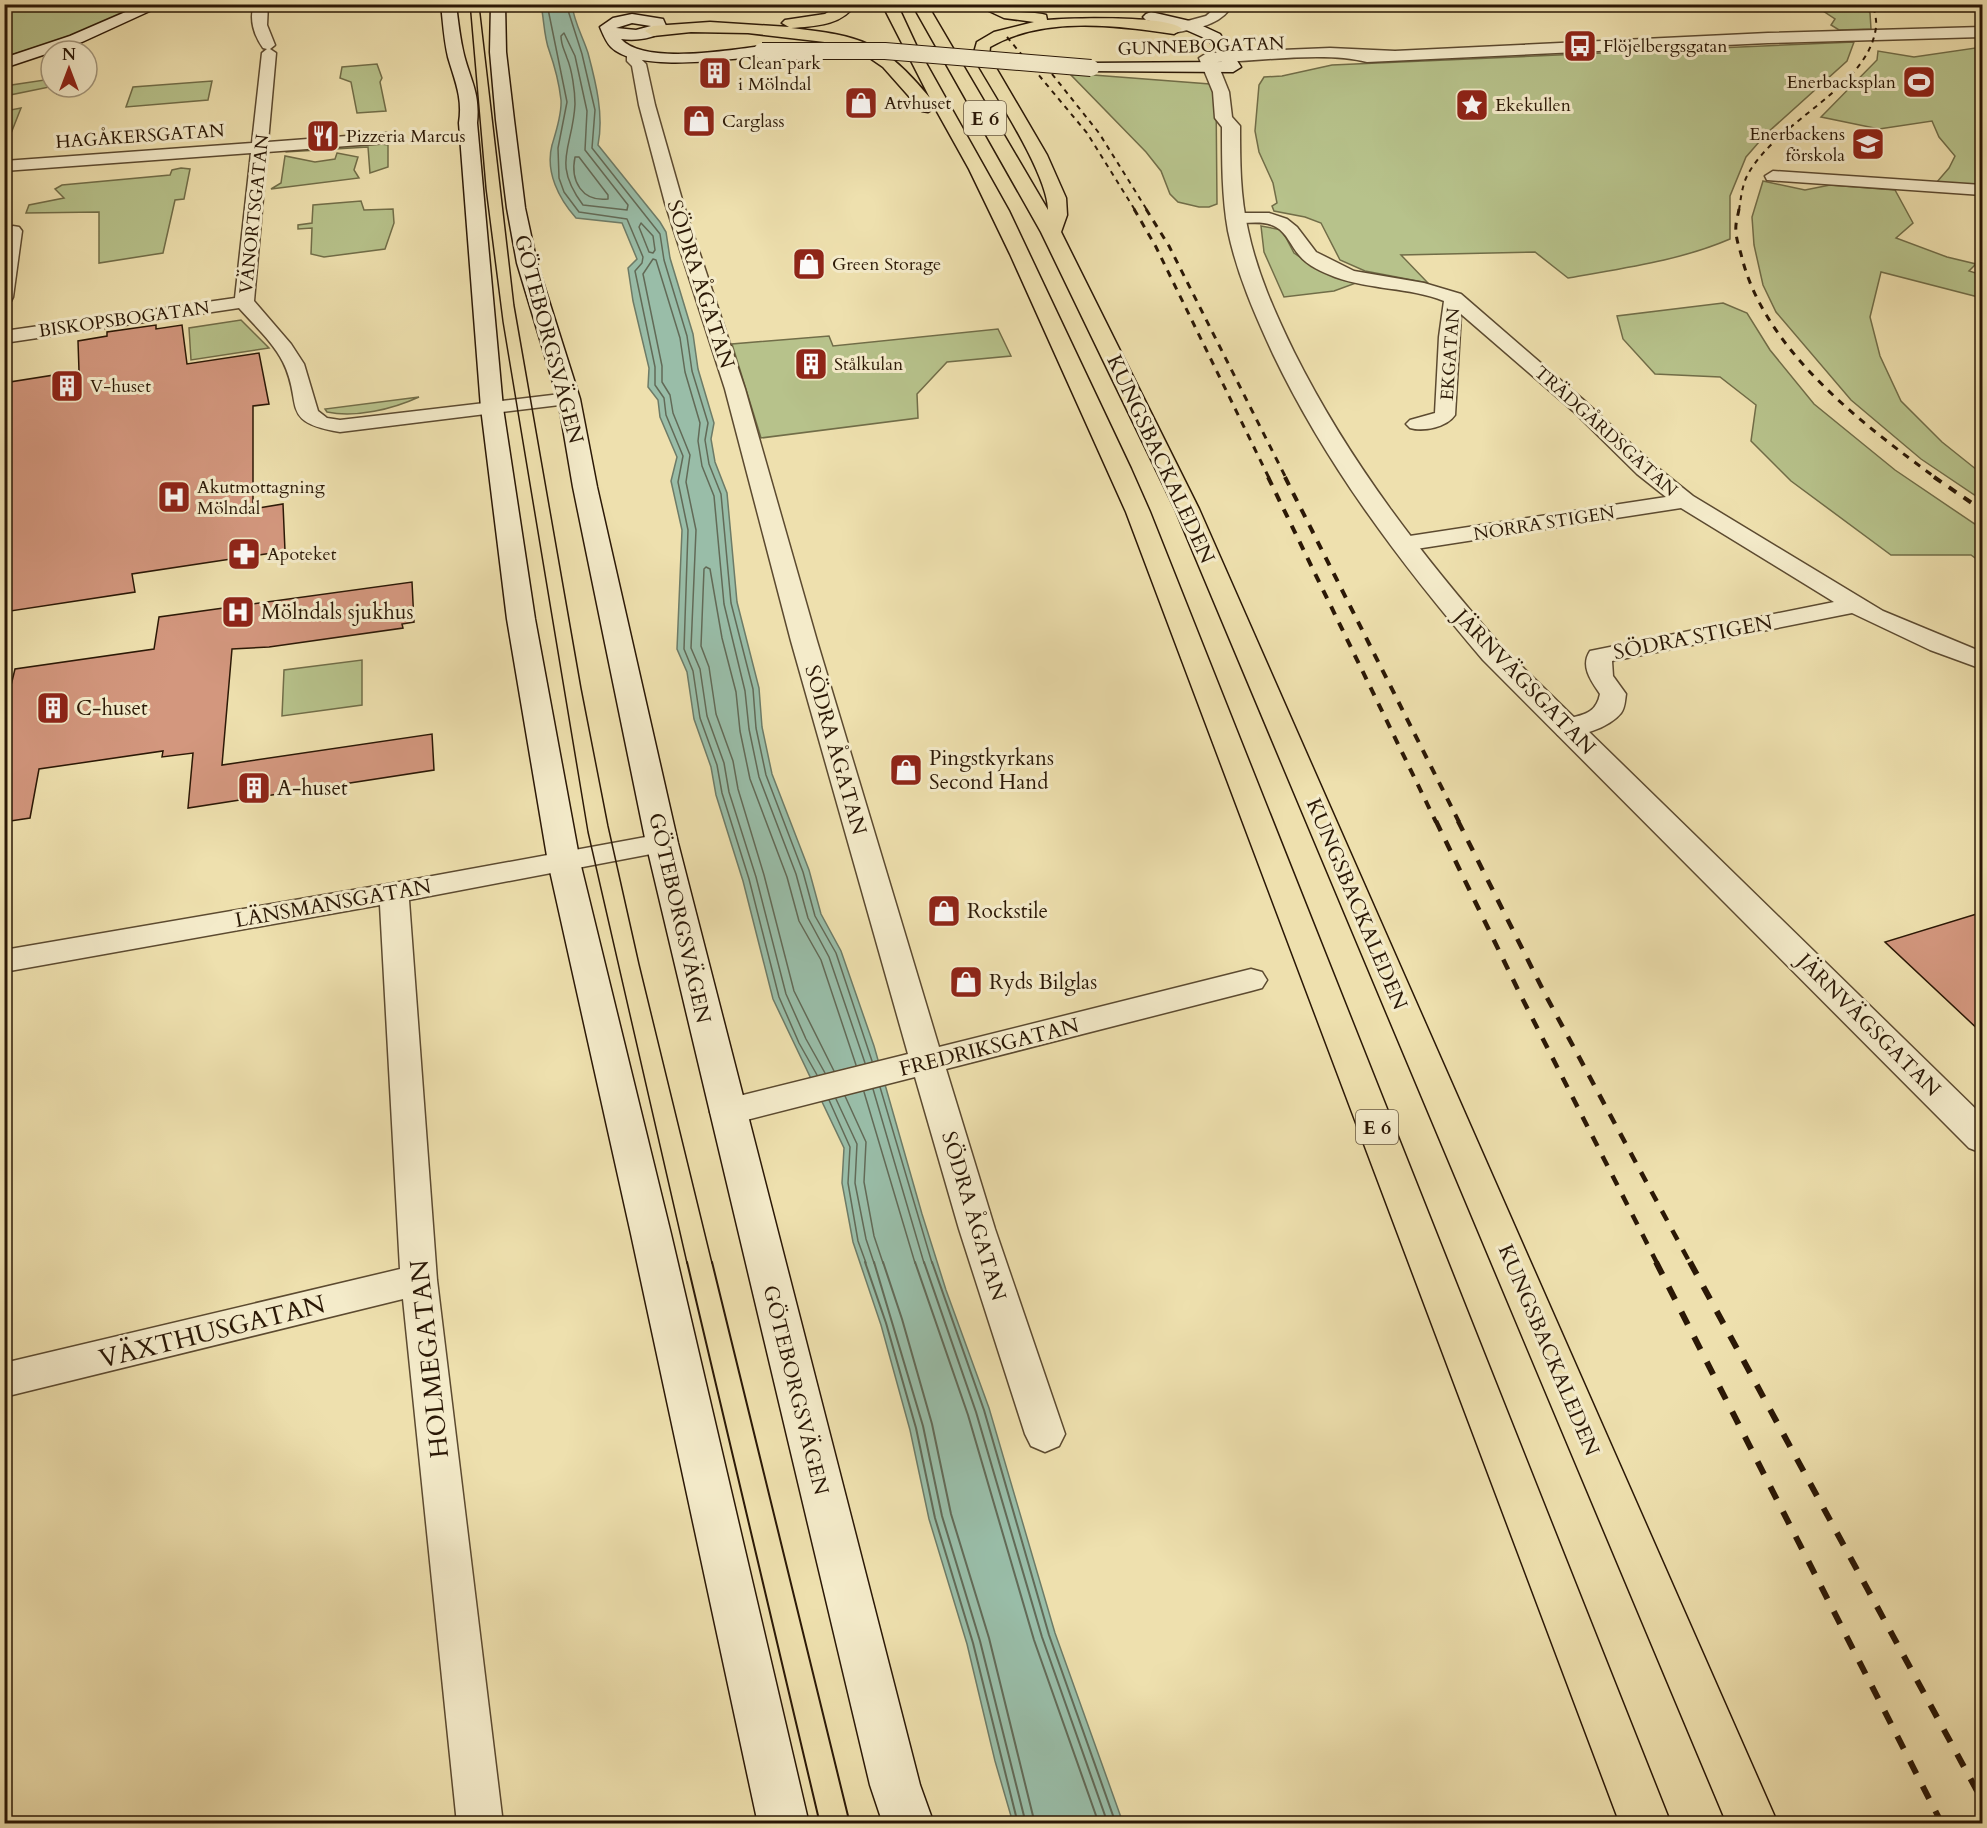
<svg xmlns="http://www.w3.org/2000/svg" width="1987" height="1828" font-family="Cardo,serif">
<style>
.green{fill:#b7c28b;stroke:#716d48;stroke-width:1.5}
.water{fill:#99bda8;stroke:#6d7b67;stroke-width:1.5}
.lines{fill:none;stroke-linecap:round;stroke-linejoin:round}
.shore-far1{stroke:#626a57;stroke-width:1.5}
.shore{stroke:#626a57;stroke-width:2}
.building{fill:#d3977e;stroke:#2b1806;stroke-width:1.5}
.minor-casing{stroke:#5c4a30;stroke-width:3}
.tertiary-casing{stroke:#5c4a30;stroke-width:3}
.secondary-casing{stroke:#2b1806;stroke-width:3}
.motorway-casing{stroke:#2b1806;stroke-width:3}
.minor{fill:#f4ebca;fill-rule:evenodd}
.tertiary{fill:#f4ebca;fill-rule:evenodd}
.secondary{fill:#f4ebca;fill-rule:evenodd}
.motorway{fill:#eee0ae;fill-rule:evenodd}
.tram-far1{stroke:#2b1806;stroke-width:1.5}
.tram{stroke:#2b1806;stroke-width:2}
.rail-far4{stroke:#2b1806;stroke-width:2;stroke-dasharray:5 5;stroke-linecap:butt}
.rail-far3{stroke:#2b1806;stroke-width:3;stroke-dasharray:7 7;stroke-linecap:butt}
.rail-far2{stroke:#2b1806;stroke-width:4;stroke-dasharray:9 9;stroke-linecap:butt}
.rail-far1{stroke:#2b1806;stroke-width:4.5;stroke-dasharray:11 11;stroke-linecap:butt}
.rail{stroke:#2b1806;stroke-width:6;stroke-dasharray:14 14;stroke-linecap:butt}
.secondary-bridge-casing{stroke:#2b1806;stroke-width:18;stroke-linecap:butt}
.secondary-bridge{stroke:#f4ebca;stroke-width:16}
.labels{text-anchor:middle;stroke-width:6;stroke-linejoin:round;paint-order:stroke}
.far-street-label{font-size:18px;fill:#2b1806;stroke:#f4ebca}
.far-poi-label{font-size:18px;fill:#2b1806;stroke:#f4ebca;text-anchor:start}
.shield{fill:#f4ebca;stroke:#675741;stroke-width:1.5}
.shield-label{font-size:20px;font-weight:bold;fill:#2b1806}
.street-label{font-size:21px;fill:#2b1806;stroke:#f4ebca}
.poi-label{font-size:21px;fill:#2b1806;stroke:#f4ebca;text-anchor:start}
.near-street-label{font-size:26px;fill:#2b1806;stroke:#f4ebca}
</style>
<rect width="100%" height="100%" fill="#eee0ae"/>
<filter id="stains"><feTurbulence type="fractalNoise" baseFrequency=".00333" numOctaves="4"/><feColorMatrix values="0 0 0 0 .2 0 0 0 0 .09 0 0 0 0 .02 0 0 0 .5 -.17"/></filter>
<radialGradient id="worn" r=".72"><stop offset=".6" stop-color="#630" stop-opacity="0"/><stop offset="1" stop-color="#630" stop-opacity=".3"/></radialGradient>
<g class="green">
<path d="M4,5H148L59,40L5,57Z"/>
<path d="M1814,5H1865L1870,13L1871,29L1839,30L1831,25L1835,19Z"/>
<path d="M1854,42L1847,61L1766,134L1746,157L1730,196V239C1679,261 1623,268 1568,278L1535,252L1401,255L1428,283L1365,271L1340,260L1321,223L1305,217L1274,211L1272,206L1277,203L1273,183L1259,152L1255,131L1259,85L1264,77L1282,76L1332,65Z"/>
<path d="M1982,47V186L1936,183L1949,168L1955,156L1939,137L1932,121L1879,129L1821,117L1877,60L1878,51L1914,57Z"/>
<path d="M377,64L382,78L380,82L386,111L357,113L351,82L340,78L342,67Z"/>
<path d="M1080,74L1210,84L1216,93L1217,204L1209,207H1199L1178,202L1170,194L1161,171L1146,152L1071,75Z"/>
<path d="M51,79V87H72L57,94L49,87L5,96V86Z"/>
<path d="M212,81L208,100L126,107L133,87Z"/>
<path d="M21,108L6,146H5V111Z"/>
<path d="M374,143L388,145V167L370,173L368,147L287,152L289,150Z"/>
<path d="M337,153L358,157L354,170L359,178L271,189L281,183L285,156L315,162L335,159Z"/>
<path d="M181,168L190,169L184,199L175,200L163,253L99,263V212L26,213L29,205L64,198L55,189L62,185L170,175L172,170Z"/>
<path d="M1763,181L1805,190L1830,185L1895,190L1913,223L1896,238L1947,257L1976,264L1969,271L1982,275V298L1881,272L1870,317L1880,356L1901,401L1942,442L1982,474V500L1921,459L1851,400L1776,312L1763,285L1754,245L1752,217Z"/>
<path d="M361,201L364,210L393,209L394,223L385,249L324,257L311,254L312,228L298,229V225L312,223L313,205Z"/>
<path d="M1261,226L1282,230L1294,253L1309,263L1356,283L1334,291L1284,297L1264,252Z"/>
<path d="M1723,303L1747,313L1770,350L1814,404L1895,470L1982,529V563L1971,555H1891L1791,481L1751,441L1756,405L1720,377L1655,374L1623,339L1617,316Z"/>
<path d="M241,320L269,348L191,360L189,328Z"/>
<path d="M998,329L1011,356L947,362L917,394L918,418L761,438L732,344L829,336L833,346Z"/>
<path d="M419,397C393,409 356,418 327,412L325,409Z"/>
<path d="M362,660V705L282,716L284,670Z"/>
</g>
<path class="water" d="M541,5H572C574,22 583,37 588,53C596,83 604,115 598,145L660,222L666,232L670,258L693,334L698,369L714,423L711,439L715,462L727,493L737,602L759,688L762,727L772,774L809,870L821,914L841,951L874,1046L922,1214L946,1290L989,1408L1055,1633L1123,1823H1013L995,1761L967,1644L929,1519L910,1430L881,1325L853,1242L842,1183L844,1148L773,999L743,881L716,795L711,767L694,719L687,672L677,649L682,530L671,481L677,457L660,417L658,400L648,387L649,368L633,301L628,268L637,259L622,223L576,218C559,199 545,172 552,145C556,132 562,114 561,100C559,82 555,67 549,50C544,37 544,19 541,5Z"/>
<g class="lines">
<g class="shore-far1">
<path d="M547,4L567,102L558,148L559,178L564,192L579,212L627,219L643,257L642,263L635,271L655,367V385L664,398L666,415L683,456L678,482L688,530L684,649L693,671L700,718L717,765L722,793L749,879L779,997L799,1043L817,1075"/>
<path d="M566,4L582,54L595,110L592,148L660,234L664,260L687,336L692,371L708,423L705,440L709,464L721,494L731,603L753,689L756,728L766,775L803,872L815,916L836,953L872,1061"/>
<path d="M564,33L575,56L587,111L585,150L628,205L627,210L583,205C551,162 573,148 575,104C575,91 572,70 567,58C564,49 561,45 561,36Z"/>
<path d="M575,157H579L608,195V199C582,202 570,181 575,157Z"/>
<path d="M641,223L653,236L655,250L653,253L649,252L639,227Z"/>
<path d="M834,1071L794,991L764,875L738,789L733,761L716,714L709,667L701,646L704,569L706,567L710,569L722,638L736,692L740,731L750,779L787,877L799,921L821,960L856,1065"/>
<path d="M825,1073L806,1039L786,994L756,877L729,792L724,763L707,716L700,669L691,648L696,530L686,482L690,455L673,413L670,395L662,382V366L643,274L653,259L656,260L680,338L685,372L700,423L698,441L702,466L714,496L724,604L745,691L749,729L759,777L796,874L808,918L829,957L865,1063"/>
<path d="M880,1087L932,1263"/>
<path d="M873,1089L924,1263"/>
<path d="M864,1092L915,1263"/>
<path d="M845,1096L866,1142L864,1182L874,1236L883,1263"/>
<path d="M836,1099L857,1144L855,1183L866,1239L874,1263"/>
<path d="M829,1100L850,1147L848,1183L858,1241L866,1263"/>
</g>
<g class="shore">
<path d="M865,1262L886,1323L916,1428L935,1518L973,1643L1018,1824"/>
<path d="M874,1262L923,1426L942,1516L980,1641L1026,1824"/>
<path d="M883,1262L902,1319L932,1424L951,1514L989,1638L1035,1824"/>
<path d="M915,1262L968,1415L1034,1640L1099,1824"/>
<path d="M924,1262L976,1412L1042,1637L1108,1824"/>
<path d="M932,1262L984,1410L1049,1635L1116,1824"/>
</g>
</g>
<g class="building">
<path d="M156,325V329L182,325L187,364L259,353L269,404L253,406V509L283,504L285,551L132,574L135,592L4,612V478L7,477L10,382L79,371L78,341L107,336V332Z"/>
<path d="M412,582L414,622L402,624L403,628L269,647L232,649L222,765L432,734L434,770L188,808L193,753L162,757L163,751L39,769L30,818L4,822V714L15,669L154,649L159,617Z"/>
<path d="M1983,912V1034L1885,942Z"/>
</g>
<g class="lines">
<g class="minor-casing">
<g id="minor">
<path d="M254,4H268L267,25L275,45L270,49L276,53L268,142L387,133L395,138L387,143L267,152L254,301L291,344L304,364L318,411L327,418L340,420L569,393L576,395L579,399L576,403L340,432C278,422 304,404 283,362C273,342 254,325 239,308L4,343V331L235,298L251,153L4,171V161L252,143L262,53L267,49L263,48C254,35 249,20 254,4Z"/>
<path d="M1220,4H1233C1221,26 1196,28 1174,33L1167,29L1169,26L1206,16Z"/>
<path d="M634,49L639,50L641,59L646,64L655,105L683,203L745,389L817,641L939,1047L1251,969L1262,972L1267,980L1262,988L1251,991L946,1069L995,1229L1065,1434L1059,1446L1045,1452L1031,1446L1025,1434L959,1229L915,1077L727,1125L715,1121L710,1112L715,1103L727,1099L908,1054L791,641L725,389L665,203L639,105L632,66L627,61V53Z"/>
<path d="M1773,171L1982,185V195L1767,180L1765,176Z"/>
<path d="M1236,213H1269L1287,219L1297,227L1316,252L1354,271L1424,283L1461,294L1587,403L1653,464L1693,496L1883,611L1982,652V669L1930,650L1852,613L1612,661L1613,676L1626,694C1625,700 1625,708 1621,713C1609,728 1576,739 1558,735L1554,729C1567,710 1594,724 1600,694C1591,681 1580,666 1590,651L1834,602L1681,508L1403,551L1395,549L1391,544L1395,539L1403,537L1666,497L1637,474L1573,411L1461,314L1455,415C1447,427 1424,432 1410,428L1406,424L1410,420L1435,413L1439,337L1444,301C1409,287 1370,290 1335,277C1322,272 1308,266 1299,255C1291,246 1287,233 1276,227C1262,219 1245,225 1230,222L1227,218L1230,214Z"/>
<path d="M13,226L19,227L22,231L13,297L11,301L4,303V231Z"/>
<path d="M662,834L672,836L676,843L672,850L409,900L437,1280L503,1824H457L403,1299L4,1397V1363L400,1269L380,905L4,972V950L394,883Z"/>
</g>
</g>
<g class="tertiary-casing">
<path id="tertiary" d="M1982,27V37L1768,43L1367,62C1326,51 1262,61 1217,62L1229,92L1232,117L1240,126C1240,161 1240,196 1248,230C1257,273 1275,313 1294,352C1349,462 1423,557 1503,648L1982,1115V1153L1969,1148L1483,660C1402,565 1327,467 1273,354C1255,315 1237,274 1228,231C1222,197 1222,161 1222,127L1215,118L1213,92L1199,58L1207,53L1330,48L1395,51L1768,33Z"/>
</g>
<g class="secondary-casing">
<g id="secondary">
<path d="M144,4H165L82,42L4,68V58L70,36Z"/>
<path d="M441,4H456C458,21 460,39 464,55C471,82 480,93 477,123L503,408L535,619L580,862L671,1234L809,1824H758L631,1234L548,862L507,619L481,408L459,123C463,98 455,81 448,57C444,40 443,22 441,4Z"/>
<path d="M491,4H505L506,52L514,120L525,208L537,263L580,399L597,487L678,843L920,1785L934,1824H883L870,1785L646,843L573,487L558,399L517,263L507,208L496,120L490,52Z"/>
<path d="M1151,12L1194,22L1220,34L1241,67L1233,72L1085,71L1083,68L1085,65L1091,63L1222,62L1209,40L1184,29L1146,20L1143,17L1146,14Z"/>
<path d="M632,14L663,19L667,28C656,39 636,41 621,39C644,65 730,50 762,46L770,51L762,56C728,59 637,73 611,47C606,42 603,34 600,27L613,18ZM632,23L651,26L636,30L616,28Z"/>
</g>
</g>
<g class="motorway-casing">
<g id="motorway">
<path d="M841,4H856C841,26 815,26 791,28C861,36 883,41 930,98L882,4H897L917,47L1009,211L1131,469L1150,512L1671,1824H1620L1126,512L1010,254L969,169L935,108L928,112L922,111L883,67L864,54L842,44L748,33L691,32L653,36L645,31L653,26L710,22L789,27L782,23L785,20L825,14Z"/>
<path d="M912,4H927L1048,210C1048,174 992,90 973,56L977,42L994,32L1034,22L1004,18L974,4C992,4 996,7 1012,11C1023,13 1035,12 1046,15L1047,20C1069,18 1169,15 1182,29L1174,34C1116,25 1043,16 990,47L989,56L1047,155L1066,198L1067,215L1061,232L1199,509L1778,1824H1727L1175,509L1041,232Z"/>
</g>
</g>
<use href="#minor" class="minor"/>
<use href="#tertiary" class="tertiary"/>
<use href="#secondary" class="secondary"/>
<use href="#motorway" class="motorway"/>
<g class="tram-far1">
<path d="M470,4L486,189L503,322L588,832L687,1263"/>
<path d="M479,4L514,305L581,688L608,826L639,964L712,1263"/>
</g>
<g class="tram">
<path d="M687,1262L820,1824"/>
<path d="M712,1262L850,1824"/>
</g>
<g class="rail-far4">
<path d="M1007,37L1087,133L1135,210"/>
<path d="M1052,74L1099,133L1147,210"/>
<path d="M1739,210C1741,198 1742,185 1748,174C1778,120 1869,87 1876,27C1877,19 1874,11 1873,4"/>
</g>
<g class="rail-far3">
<path d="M1134,209L1156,247L1269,478"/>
<path d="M1146,209L1169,246L1286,478"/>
<path d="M1739,209C1738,216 1735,224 1736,231C1736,238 1739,247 1741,254C1763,349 1861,423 1936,478"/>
</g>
<g class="rail-far2">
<path d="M1268,477L1436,822"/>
<path d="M1285,477L1459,822"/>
<path d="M1934,477L1982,510"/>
</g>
<g class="rail-far1">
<path d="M1436,821L1521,996L1657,1263"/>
<path d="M1458,821L1545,994L1690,1263"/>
</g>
<g class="rail">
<path d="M1656,1262L1942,1824"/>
<path d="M1690,1262L1982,1800"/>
</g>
<g class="secondary-bridge-casing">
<path id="secondary-bridge" d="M762,51H885L1091,68"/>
</g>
<use href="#secondary-bridge" class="secondary-bridge"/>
</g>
<defs>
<g id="bus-square" transform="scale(1.725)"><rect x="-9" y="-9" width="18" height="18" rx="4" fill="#8f2418" stroke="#f4ebca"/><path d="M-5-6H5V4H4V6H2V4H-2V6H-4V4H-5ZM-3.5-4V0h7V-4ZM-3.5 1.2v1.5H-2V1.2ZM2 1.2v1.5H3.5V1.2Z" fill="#fff"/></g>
<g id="building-square" transform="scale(1.725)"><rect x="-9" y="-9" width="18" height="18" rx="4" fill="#8f2418" stroke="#f4ebca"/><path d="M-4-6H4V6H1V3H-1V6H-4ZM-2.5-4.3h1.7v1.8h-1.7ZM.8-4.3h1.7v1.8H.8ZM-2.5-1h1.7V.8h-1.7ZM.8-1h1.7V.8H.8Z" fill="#fff"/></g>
<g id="stadium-square" transform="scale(1.725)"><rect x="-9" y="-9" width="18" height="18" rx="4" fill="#8f2418" stroke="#f4ebca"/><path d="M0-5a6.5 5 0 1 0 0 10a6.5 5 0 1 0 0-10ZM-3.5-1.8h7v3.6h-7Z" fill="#fff"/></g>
<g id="shop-square" transform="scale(1.725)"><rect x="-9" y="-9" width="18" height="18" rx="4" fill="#8f2418" stroke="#f4ebca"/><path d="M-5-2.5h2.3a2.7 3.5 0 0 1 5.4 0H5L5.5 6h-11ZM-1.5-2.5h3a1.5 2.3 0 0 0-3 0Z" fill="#fff"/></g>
<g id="sight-square" transform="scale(1.725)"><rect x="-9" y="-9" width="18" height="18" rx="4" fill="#8f2418" stroke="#f4ebca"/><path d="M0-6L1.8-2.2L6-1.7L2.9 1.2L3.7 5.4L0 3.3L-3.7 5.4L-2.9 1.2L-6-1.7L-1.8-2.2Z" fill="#fff"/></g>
<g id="restaurant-square" transform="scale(1.725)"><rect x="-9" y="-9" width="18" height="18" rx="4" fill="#8f2418" stroke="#f4ebca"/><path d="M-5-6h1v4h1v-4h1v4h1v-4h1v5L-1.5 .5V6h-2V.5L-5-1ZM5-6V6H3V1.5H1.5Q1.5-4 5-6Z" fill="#fff"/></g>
<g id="school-square" transform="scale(1.725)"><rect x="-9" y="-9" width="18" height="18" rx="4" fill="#8f2418" stroke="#f4ebca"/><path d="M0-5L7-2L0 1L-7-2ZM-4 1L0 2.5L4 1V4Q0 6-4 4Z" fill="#fff"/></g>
<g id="hospital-square" transform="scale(1.725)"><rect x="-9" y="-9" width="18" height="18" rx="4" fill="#8f2418" stroke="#f4ebca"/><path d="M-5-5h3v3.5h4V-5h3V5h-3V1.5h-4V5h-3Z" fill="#fff"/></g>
<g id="pharmacy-square" transform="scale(1.725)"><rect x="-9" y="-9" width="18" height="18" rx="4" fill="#8f2418" stroke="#f4ebca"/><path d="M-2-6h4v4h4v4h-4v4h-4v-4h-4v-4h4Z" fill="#fff"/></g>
</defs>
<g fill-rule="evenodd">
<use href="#bus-square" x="1580" y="46"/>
<use href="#building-square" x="715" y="73"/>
<use href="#stadium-square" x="1919" y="82"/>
<use href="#shop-square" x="861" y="103"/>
<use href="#sight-square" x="1472" y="105"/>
<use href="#shop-square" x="699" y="121"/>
<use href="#restaurant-square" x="323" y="136"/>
<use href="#school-square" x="1868" y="144"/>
<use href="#shop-square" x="809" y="264"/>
<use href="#building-square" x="811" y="364"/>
<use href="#building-square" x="67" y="386"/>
<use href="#hospital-square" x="174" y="497"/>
<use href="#pharmacy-square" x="244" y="554"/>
<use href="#hospital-square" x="238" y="612"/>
<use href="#building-square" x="53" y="708"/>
<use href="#shop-square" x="906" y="770"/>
<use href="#building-square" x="254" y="788"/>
<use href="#shop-square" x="944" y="911"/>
<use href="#shop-square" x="966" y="982"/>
</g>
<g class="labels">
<g class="far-street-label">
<text transform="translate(1201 46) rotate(-2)" y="6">GUNNEBOGATAN</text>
<text transform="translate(140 136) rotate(-4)" y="6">HAGÅKERSGATAN</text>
<text transform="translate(254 214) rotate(-84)" y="6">VÄNORTSGATAN</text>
<text transform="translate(124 319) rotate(-8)" y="6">BISKOPSBOGATAN</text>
<text transform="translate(1450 354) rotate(-86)" y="6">EKGATAN</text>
<text transform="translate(1606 431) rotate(42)" y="6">TRÄDGÅRDSGATAN</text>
<text transform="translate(1544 523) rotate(-9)" y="6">NORRA STIGEN</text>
</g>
<g class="far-poi-label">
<text x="1603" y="52">Flöjelbergsgatan</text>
<text x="738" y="69">Clean park<tspan x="738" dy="21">i Mölndal</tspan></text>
<text x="1896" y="88" text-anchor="end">Enerbacksplan</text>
<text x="884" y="109">Atvhuset</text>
<text x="1495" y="111">Ekekullen</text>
<text x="722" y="127">Carglass</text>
<text x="1845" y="140" text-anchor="end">Enerbackens<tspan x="1845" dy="21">förskola</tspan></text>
<text x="346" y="142">Pizzeria Marcus</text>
<text x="832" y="270">Green Storage</text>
<text x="834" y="370">Stålkulan</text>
<text x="90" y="392">V-huset</text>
<text x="197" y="493">Akutmottagning<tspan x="197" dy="21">Mölndal</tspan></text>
<text x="267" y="560">Apoteket</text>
</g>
<g class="shield">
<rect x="964" y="101" width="42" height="34" rx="4.5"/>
<rect x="1356" y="1110" width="42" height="34" rx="4.5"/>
</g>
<g class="shield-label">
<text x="985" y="125">E 6</text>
<text x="1377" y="1134">E 6</text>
</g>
<g class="street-label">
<text transform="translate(701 284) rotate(72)" y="7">SÖDRA ÅGATAN</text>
<text transform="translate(549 339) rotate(75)" y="7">GÖTEBORGSVÄGEN</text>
<text transform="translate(1161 459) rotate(65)" y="7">KUNGSBACKALEDEN</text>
<text transform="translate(1693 637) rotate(-11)" y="7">SÖDRA STIGEN</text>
<text transform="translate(1525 682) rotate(46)" y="7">JÄRNVÄGSGATAN</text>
<text transform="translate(836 750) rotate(74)" y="7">SÖDRA ÅGATAN</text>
<text transform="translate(333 903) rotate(-10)" y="7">LÄNSMANSGATAN</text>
<text transform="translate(1357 904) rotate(67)" y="7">KUNGSBACKALEDEN</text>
<text transform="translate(680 918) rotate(77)" y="7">GÖTEBORGSVÄGEN</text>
<text transform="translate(1869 1025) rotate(45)" y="7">JÄRNVÄGSGATAN</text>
<text transform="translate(989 1047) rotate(-14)" y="7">FREDRIKSGATAN</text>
<text transform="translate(974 1216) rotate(73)" y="7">SÖDRA ÅGATAN</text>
<text transform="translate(1549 1350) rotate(67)" y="7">KUNGSBACKALEDEN</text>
<text transform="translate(796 1390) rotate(76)" y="7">GÖTEBORGSVÄGEN</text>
</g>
<g class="poi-label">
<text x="261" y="619">Mölndals sjukhus</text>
<text x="76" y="715">C-huset</text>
<text x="929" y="765">Pingstkyrkans<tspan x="929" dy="24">Second Hand</tspan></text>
<text x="277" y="795">A-huset</text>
<text x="967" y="918">Rockstile</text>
<text x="989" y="989">Ryds Bilglas</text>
</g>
<g class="near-street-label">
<text transform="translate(212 1331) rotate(-14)" y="9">VÄXTHUSGATAN</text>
<text transform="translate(429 1359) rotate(-96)" y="9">HOLMEGATAN</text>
</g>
</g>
<rect width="1987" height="1828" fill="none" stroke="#eee0ae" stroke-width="24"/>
<rect x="6" y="6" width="1975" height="1816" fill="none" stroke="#2b1806" stroke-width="3"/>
<rect x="12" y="12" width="1963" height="1804" fill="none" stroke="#2b1806" stroke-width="1.5"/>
<g transform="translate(69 69)"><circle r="28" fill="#f4ebca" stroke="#a4977c" stroke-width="1.5"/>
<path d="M0-4.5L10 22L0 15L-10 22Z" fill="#8f2418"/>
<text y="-9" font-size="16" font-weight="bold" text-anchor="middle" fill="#2b1806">N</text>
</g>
<rect width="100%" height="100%" filter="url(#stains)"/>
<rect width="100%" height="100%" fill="url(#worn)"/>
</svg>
